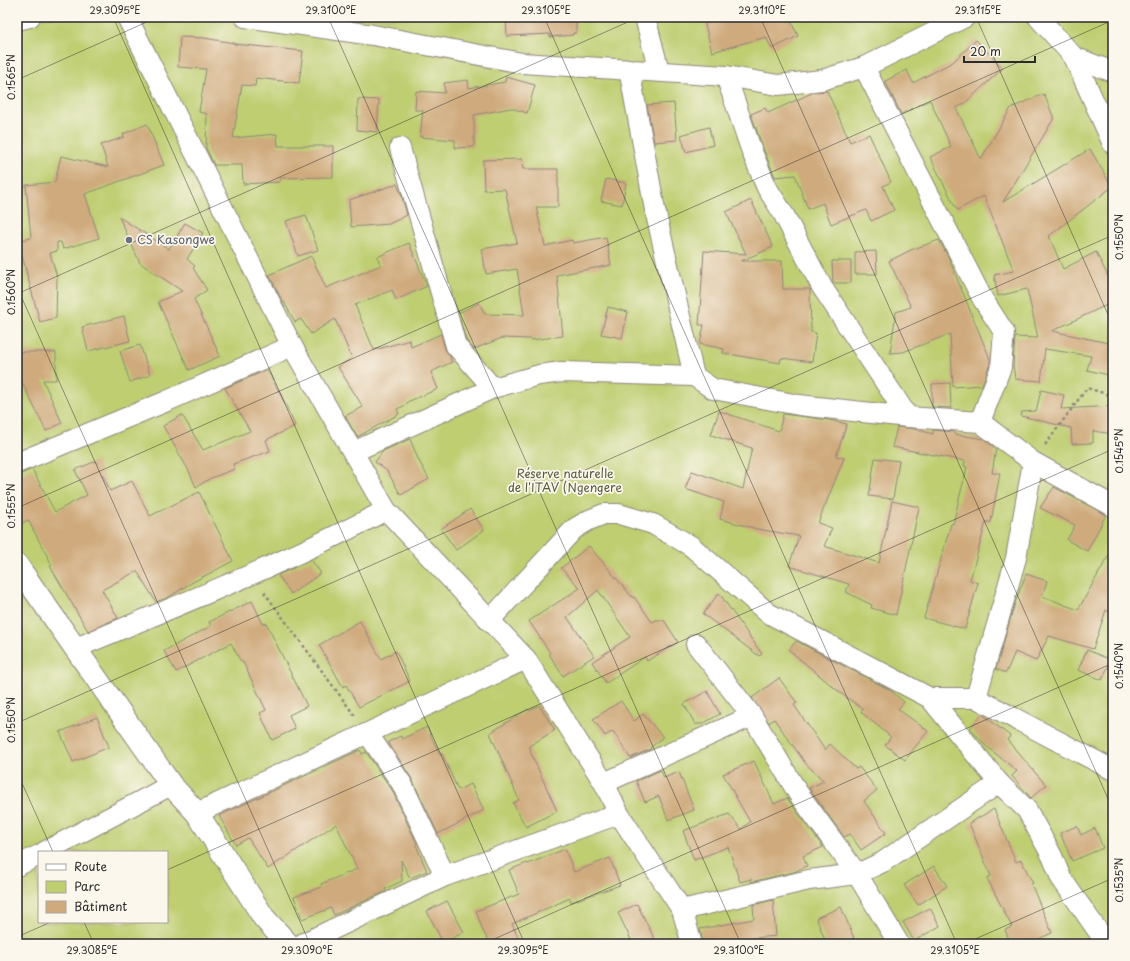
<svg xmlns="http://www.w3.org/2000/svg" width="1130" height="961" font-family="'Playpen Sans',sans-serif">
<style>
.green{fill:#bece71;stroke:#747c4e;fill-rule:evenodd}
.building{fill:#cfaa7d}
.lines{fill:none;stroke-linecap:round;stroke-linejoin:round}
.minor-casing{stroke:#8e8678;stroke-width:22}
.tertiary-casing{stroke:#8e8678;stroke-width:24}
.path{stroke:#8e8678;stroke-width:2.5;stroke-dasharray:3 3;stroke-linecap:butt}
.minor{stroke:#fff;stroke-width:20}
.tertiary{stroke:#fff;stroke-width:22}
.ticks{fill:none;stroke:#2b2b2b;stroke-width:1;stroke-opacity:0.45}
.worship-dot{fill:#6b7280;stroke:#fbf7ec;stroke-width:1.5}
.labels{text-anchor:middle;stroke-width:3.5;stroke-linejoin:round;paint-order:stroke}
.worship-label{font-size:12px;fill:#5b616d;stroke:#fbf7ec;text-anchor:start}
.park-label{font-size:12px;fill:#575c40;stroke:#fbf7ec}
.neatline{fill:none;stroke:#2b2b2b;stroke-width:1.5}
.ticks-label{font-size:10px;text-anchor:middle;fill:#2b2b2b}
</style>
<rect width="100%" height="100%" fill="#fbf7ec"/>
<filter id="ink" filterUnits="userSpaceOnUse"><feTurbulence type="fractalNoise" baseFrequency=".025" numOctaves="2"/><feDisplacementMap in="SourceGraphic" scale="8" xChannelSelector="R" yChannelSelector="G"/><feConvolveMatrix kernelMatrix="1 2 1 2 8 2 1 2 1" color-interpolation-filters="sRGB"/></filter>
<filter id="wash" filterUnits="userSpaceOnUse"><feTurbulence type="fractalNoise" baseFrequency=".012" numOctaves="4" result="noise"/><feDisplacementMap in="SourceGraphic" scale="16" xChannelSelector="R" yChannelSelector="G"/><feGaussianBlur stdDeviation="0.9" result="paint"/><feColorMatrix in="noise" values="0 0 0 0 0 0 0 0 0 0 0 0 0 0 0 0 0 1.4 0 .05"/><feComposite in="paint" operator="in"/></filter>
<g filter="url(#wash)">
<rect width="100%" height="100%" fill="#f1e2c4"/>
<path class="green" d="M17,17H1113V944H17ZM39,852H167V922H39Z"/>
<g id="blocks">
<g class="building">
<path d="M506,17H576V33H573V35L550,37V34L507,36Z"/>
<path d="M703,17H789L798,36L772,49L766,37L712,52Z"/>
<path d="M180,37L204,38L234,43V44L303,51L299,83L256,78L255,86L242,85L233,138L277,134L278,146H333V177L280,178V182L243,184L242,165H214L206,148L207,114L199,112L206,69L178,67Z"/>
<path d="M976,40L1003,68L964,104L956,108L981,159L1011,108L1044,94L1053,116V120L1003,202L1090,149L1112,187L1049,236L1063,269L1096,252L1113,286V302L1052,331L1113,344V376L1087,370L1091,356L1045,349L1041,381L1015,379L1013,365L1015,337L1038,338L1027,289L998,296L994,275L1014,271L984,196L957,210L930,157L951,147L930,100L901,114L885,81L907,70L913,83L953,62Z"/>
<path d="M506,77L535,85L527,113L511,108L474,115V147L455,148V140L420,137L423,110H415L416,91L445,93L444,83L468,80L469,88L505,82Z"/>
<path d="M827,91L850,142L869,134L891,182L883,186L894,210L871,221L866,210L831,224L823,203L808,209L795,175L775,177L763,148L751,114L765,108L768,113L814,92Z"/>
<path d="M358,99L379,100L377,132L357,130Z"/>
<path d="M674,103L677,140L654,142L647,105Z"/>
<path d="M147,124L164,165L85,194L99,238L63,249L61,242H57V251L50,253L57,277L56,318L40,322L18,241L31,238L26,185L55,182L61,156L108,167L101,145L124,137L123,134Z"/>
<path d="M709,127L713,145L686,152L681,135Z"/>
<path d="M522,159L523,169H558V207H536L545,246L572,240L573,243L606,237L611,265L557,275L563,336L531,340V339L502,338L474,349L466,340L458,313L479,303L485,314L524,315L517,269L486,274L482,249L517,243L505,189L484,190L483,160Z"/>
<path d="M606,179L626,183L622,205L601,201Z"/>
<path d="M397,184L401,194L407,215L389,224L351,227L349,200Z"/>
<path d="M751,200L773,247L741,261H782L783,289H810L811,332L816,333L812,362L781,358L780,363L723,353L724,349L700,344L704,325H699L704,251L746,254L726,212Z"/>
<path d="M306,215L318,250L298,256L286,221Z"/>
<path d="M119,217L169,249L185,223L203,233L187,259L195,266L193,268L207,290L194,299L220,356L189,370L158,302L182,291L140,263Z"/>
<path d="M939,240L949,259L990,359V364L982,385L953,387L950,334L903,352L890,353L896,312L911,307L889,261L911,250Z"/>
<path d="M409,243L427,286L396,300L392,290L355,305L374,350L410,340L411,347L441,334L445,349L451,358H450L452,362L431,372L438,389L407,402L408,404L397,409L399,414L357,437L345,416L363,407L338,367L352,358L335,319L311,334L301,319L295,322L284,302H283L269,275L311,256L326,288L381,265L377,257Z"/>
<path d="M876,251L877,274H855V252Z"/>
<path d="M832,261H851V283H833Z"/>
<path d="M608,307L628,312L622,338L601,334Z"/>
<path d="M124,316L130,341L88,351L82,327Z"/>
<path d="M140,345L150,375L130,382L120,351Z"/>
<path d="M19,352H56V380H43L62,423L46,431L18,374Z"/>
<path d="M267,370L281,395L295,426L266,440L270,451L233,464L235,469L211,478L196,487L189,471L163,426L182,415L203,450L250,431L225,388Z"/>
<path d="M950,383L951,408L932,407V384Z"/>
<path d="M1041,390L1064,395L1061,409L1113,406V434L1093,431V443L1072,444L1071,428L1021,416L1022,412L1036,411Z"/>
<path d="M719,411L779,431L783,414L829,420L847,424L836,456L844,458L818,523L832,528L824,546L879,563L892,501L919,507L896,615L871,608L872,605L846,592L849,584L789,566L799,536L757,529L720,519L724,502L685,489L692,471L743,489L752,448L711,435Z"/>
<path d="M897,427L915,429L933,434V430L955,432L954,434L984,439L996,449L992,473H1000L991,522H986L970,580L978,583L965,629L924,618L951,524H953L967,467L964,466L965,461L892,447Z"/>
<path d="M410,439L419,461L429,479L401,495L387,471L375,462L383,451Z"/>
<path d="M875,458L899,461L893,499L869,496Z"/>
<path d="M96,461L110,491L132,481L150,516L199,492L233,561L191,583L169,597L156,602L137,571L102,590L118,618L88,631L50,566L52,565L28,520L17,526V476L32,469L55,512L87,495L75,470Z"/>
<path d="M1054,487L1106,515L1087,551L1067,540L1075,525L1040,508Z"/>
<path d="M470,509L484,530L456,550L441,529Z"/>
<path d="M589,546L633,598L634,597L652,622L656,620H664L678,642L647,661L645,657L606,683L592,662L630,637L598,590L567,617L594,656L563,676L549,654L550,653L529,621L580,588L561,568Z"/>
<path d="M1113,548V614L1106,610L1093,649L1049,636L1036,661L1015,652L1006,673L996,669L1015,603L1026,574L1047,581L1042,596L1078,610Z"/>
<path d="M311,560L321,573L291,594L278,575Z"/>
<path d="M719,593L762,654L759,656L703,614Z"/>
<path d="M252,601L263,624L266,623L307,706L289,715L295,729L272,740L260,713L266,710L243,662H241L231,643L176,672L164,651L211,626L209,622Z"/>
<path d="M360,621L381,659L396,651L410,681L359,707L346,685L343,687L319,645Z"/>
<path d="M796,641L890,690L904,702L898,709L928,731L905,760L885,745L891,737L861,712L863,709L843,695L789,650Z"/>
<path d="M1087,650L1111,660L1102,680L1078,670Z"/>
<path d="M779,678L797,703L794,705L825,750L830,744L856,769L859,767L877,790L864,801L886,833L861,850L850,834L844,837L809,788L824,781L806,764L774,719L769,723L752,698Z"/>
<path d="M707,691L720,714L702,724H695L684,704Z"/>
<path d="M621,701L634,721L643,714L663,737L650,748L651,749L630,758L613,731L605,736L593,719Z"/>
<path d="M539,705L555,730L529,746L531,750L530,751L557,811L526,827L513,803L519,800L490,733L528,709L529,711Z"/>
<path d="M982,714L1010,736L1007,740L1046,785L1031,798L1012,776L1017,771L985,745L970,728Z"/>
<path d="M97,717L109,747L73,762L60,732Z"/>
<path d="M427,727L440,755L442,754L458,790L471,784L484,810L438,834L412,779L388,742L401,736L402,739Z"/>
<path d="M360,750L362,754L366,752L392,790L417,844L416,845L427,871L410,878L401,860L402,881L385,889L386,891L334,915L331,908L302,919L294,897L322,887L321,884L357,869L336,824L268,869L248,838L236,845L219,816Z"/>
<path d="M754,761L774,804L787,798L823,847L803,856L807,866L794,872L751,882V879L740,882L728,847L694,860L683,831L729,814L741,829L750,822L723,774Z"/>
<path d="M661,770L664,778L679,772L694,810L668,820L659,796L645,802L636,781Z"/>
<path d="M994,809L1016,862L1021,860L1033,883L1031,884L1052,933L1027,944H1011L1005,930L1012,927L987,878L991,876L969,823Z"/>
<path d="M1077,826L1081,835L1095,828L1103,848L1072,861L1060,833Z"/>
<path d="M565,849L574,872L610,858L620,885L571,902L570,898L512,924L521,944H490L483,931L476,911L519,894L509,870L527,863L528,864Z"/>
<path d="M934,866L947,886L918,905L904,885Z"/>
<path d="M773,900L776,936L703,943L700,929L754,919L753,905Z"/>
<path d="M447,901L464,932L443,943L427,911Z"/>
<path d="M637,904L657,944H633L618,913Z"/>
<path d="M841,907L854,938L841,944H827L816,918Z"/>
<path d="M930,908L940,926L914,941L903,922Z"/>
</g>
</g>
</g>
<g filter="url(#ink)">
<use href="#blocks" fill-opacity="0" stroke="#8e8678" stroke-width="1"/>
<g class="lines">
<g class="minor-casing">
<g id="minor">
<path d="M127,17L292,346L386,510L526,659L604,783L619,814L682,910L692,944"/>
<path d="M245,17L373,35L522,63L726,76L778,85L822,80L864,67L965,17"/>
<path d="M645,17L659,71"/>
<path d="M1038,17L1074,57L1113,72"/>
<path d="M17,20L30,17"/>
<path d="M1074,57L1113,144"/>
<path d="M864,67L982,298L1004,332L1001,367L980,422"/>
<path d="M629,69L655,210L694,376"/>
<path d="M726,76L752,152L767,188L784,215L822,287L908,417"/>
<path d="M400,148L456,346L493,388"/>
<path d="M353,452L493,388L539,375L562,372L694,376L713,389L799,405L908,417L980,422L1033,462L1113,506"/>
<path d="M17,463L167,401L292,346"/>
<path d="M489,621L574,529L589,520L604,514H619L653,524L691,546L768,613L930,698H976L1113,770"/>
<path d="M696,644L752,716L798,793L857,874L899,944"/>
<path d="M76,648C180,604 287,563 386,510"/>
<path d="M930,698L999,783L1027,810L1052,856L1061,878L1107,944"/>
<path d="M976,698L1016,558L1033,462"/>
<path d="M368,734L402,784L445,876"/>
<path d="M604,783L752,716"/>
<path d="M197,813L526,659"/>
<path d="M44,852L171,785"/>
<path d="M17,866L39,855"/>
<path d="M682,910L809,880L857,874L883,862L896,853L999,783"/>
<path d="M302,944L445,876L619,814"/>
</g>
</g>
<g class="tertiary-casing">
<path id="tertiary" d="M17,565L171,785L197,813L264,918L288,944"/>
</g>
<g class="path">
<path d="M1045,445L1087,388L1113,396"/>
<path d="M264,592L355,716"/>
</g>
<use href="#minor" class="minor"/>
<use href="#tertiary" class="tertiary"/>
</g>
</g>
<path class="ticks" d="M113,17L525,944M328,17L741,944M544,17L957,944M760,17L1113,810M976,17L1113,326M17,80L158,17M17,287L310,944M17,294L639,17M17,508L1113,20M17,723L1113,235M17,772L53,852M167,870L1113,449M84,922L94,944M17,937L51,922M483,944L1113,663M964,944L1113,878"/>
<circle class="worship-dot" cx="129" cy="240" r="4"/>
<g class="labels">
<g class="worship-label">
<text x="137" y="244">CS Kasongwe</text>
</g>
<g class="park-label">
<text x="565" y="478">Réserve naturelle<tspan x="565" dy="14">de l'ITAV (Ngengere</tspan></text>
</g>
</g>
<rect width="1130" height="961" fill="none" stroke="#fbf7ec" stroke-width="44"/>
<rect x="38" y="851" width="130" height="72" fill="#fbf7ec" stroke="#a8a59f"/>
<rect x="46" y="864" width="20" height="6" fill="#ffffff" stroke="#a8a59f"/>
<text x="74" y="871" font-size="12" fill="#2b2b2b">Route</text>
<rect x="46" y="881" width="20" height="12" fill="#bece71" stroke="#a8a59f"/>
<text x="74" y="891" font-size="12" fill="#2b2b2b">Parc</text>
<rect x="46" y="901" width="20" height="12" fill="#cfaa7d" stroke="#a8a59f"/>
<text x="74" y="911" font-size="12" fill="#2b2b2b">Bâtiment</text>
<path d="M964 56v6h71v-6" fill="none" stroke="#2b2b2b" stroke-width="2"/>
<text x="970" y="56" font-size="12" fill="#2b2b2b" stroke="#fbf7ec" stroke-width="3" paint-order="stroke">20 m</text>
<rect x="22" y="22" width="1086" height="917" class="neatline"/>
<g class="ticks-label">
<text x="115" y="14">29.3095°E</text>
<text x="331" y="14">29.3100°E</text>
<text x="546" y="14">29.3105°E</text>
<text x="762" y="14">29.3110°E</text>
<text x="978" y="14">29.3115°E</text>
<text transform="translate(11 77) rotate(-90)" y="4">0.1565°N</text>
<text transform="translate(1119 237) rotate(-90)" y="4">0.1550°N</text>
<text transform="translate(11 292) rotate(-90)" y="4">0.1560°N</text>
<text transform="translate(1119 451) rotate(-90)" y="4">0.1545°N</text>
<text transform="translate(11 506) rotate(-90)" y="4">0.1555°N</text>
<text transform="translate(1119 666) rotate(-90)" y="4">0.1540°N</text>
<text transform="translate(11 720) rotate(-90)" y="4">0.1550°N</text>
<text transform="translate(1119 880) rotate(-90)" y="4">0.1535°N</text>
<text x="92" y="954">29.3085°E</text>
<text x="307" y="954">29.3090°E</text>
<text x="523" y="954">29.3095°E</text>
<text x="739" y="954">29.3100°E</text>
<text x="955" y="954">29.3105°E</text>
</g>
</svg>
